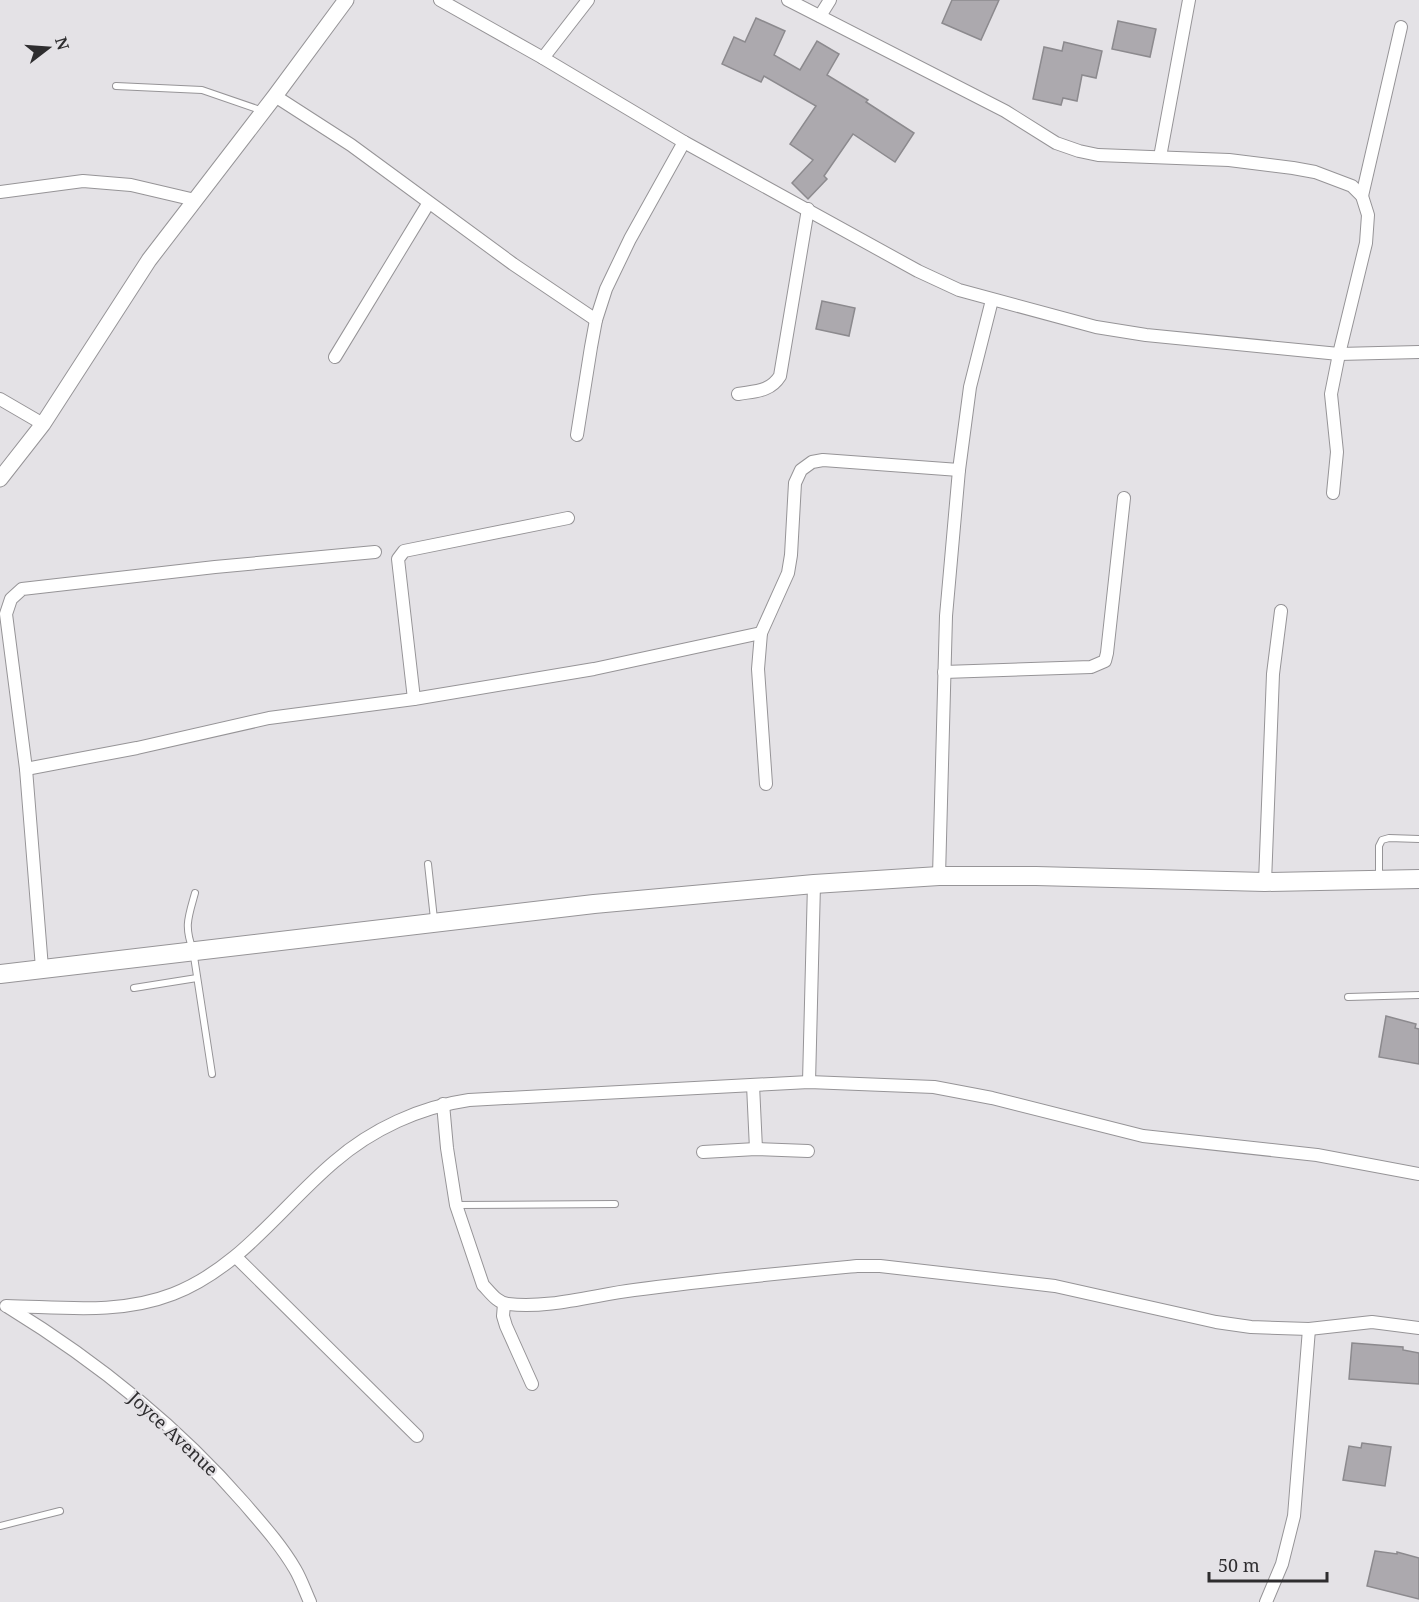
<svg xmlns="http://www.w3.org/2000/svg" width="1419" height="1602" font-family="'Noto Serif',serif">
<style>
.building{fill:#aca9ae;stroke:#8c8a8e;stroke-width:1.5}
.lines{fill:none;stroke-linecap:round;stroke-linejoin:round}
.service-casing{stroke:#969497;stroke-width:8}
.minor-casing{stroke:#969497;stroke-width:14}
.tertiary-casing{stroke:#969497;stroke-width:17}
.secondary-casing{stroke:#969497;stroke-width:20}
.service{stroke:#fff;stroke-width:6}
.minor{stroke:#fff;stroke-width:12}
.tertiary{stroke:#fff;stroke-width:15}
.secondary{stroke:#fff;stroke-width:18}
.labels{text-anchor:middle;stroke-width:4.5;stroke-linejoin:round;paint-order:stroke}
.street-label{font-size:18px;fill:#2e2d2f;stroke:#e4e2e6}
</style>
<rect width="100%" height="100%" fill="#e4e2e6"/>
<g class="building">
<path d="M952,0H999L981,40L942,23Z"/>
<path d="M756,18L785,31L774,55L800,70L817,41L839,54L827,75L868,100L866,102L914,133L895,162L853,134L824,176L827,179L808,199L792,183L813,160L790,144L816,106L764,76L761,82L722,64L734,37L745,42Z"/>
<path d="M1118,21L1156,29L1150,57L1112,49Z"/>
<path d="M1064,42L1102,51L1096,78L1082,75L1077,101L1063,98L1061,105L1033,99L1044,47L1062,51Z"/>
<path d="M822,301L855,308L849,336L816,329Z"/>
<path d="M1386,1016L1416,1024L1415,1028L1419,1029V1064L1379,1057Z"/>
<path d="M1352,1343L1403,1347V1350L1419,1353V1384L1349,1379Z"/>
<path d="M1362,1443L1391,1447L1385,1486L1343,1480L1349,1446L1361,1448Z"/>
<path d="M1375,1551L1397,1554V1552L1419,1558V1599L1367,1586Z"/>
</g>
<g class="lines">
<g class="service-casing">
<g id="service">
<path d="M116,86L202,90L263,111"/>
<path d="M428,864L434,919"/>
<path d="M1379,877V846L1382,840L1389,838L1419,839"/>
<path d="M195,893C188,918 184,926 193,950L212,1074"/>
<path d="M134,988L197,978"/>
<path d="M1348,997L1419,995"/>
<path d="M456,1205L615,1204"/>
<path d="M0,1526L60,1511"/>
</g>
</g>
<g class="minor-casing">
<g id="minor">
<path d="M440,0L543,58L684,142L918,271L959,290L1096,327L1146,335L1339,354L1419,352"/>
<path d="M788,0L1005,111L1056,143L1079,151L1098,155L1229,160L1293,168L1315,172L1352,186L1362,196L1368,215L1366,243L1339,354L1331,394L1337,452L1333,493"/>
<path d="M820,16L830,0"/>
<path d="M543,58L588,0"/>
<path d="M275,96L351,145L513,264L596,320"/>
<path d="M1160,157L1189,0"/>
<path d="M0,192L83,181L131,185L195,200"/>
<path d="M1362,196L1401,27"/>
<path d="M335,357L428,204"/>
<path d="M738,394C755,391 770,392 780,376L808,209"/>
<path d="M0,399L43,424"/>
<path d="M577,435L591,347L596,320L606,289L630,239L684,142"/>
<path d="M944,672L1091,667L1105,661L1107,653L1124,498"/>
<path d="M414,699L398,559L404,551L568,518"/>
<path d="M26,769L137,748L269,718L414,699L594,669L761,633"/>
<path d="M766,784L758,669L761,633L788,573L791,555L795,483L801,470L812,462L823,460L959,470"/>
<path d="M939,876L946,616L959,470L970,387L992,300"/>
<path d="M1265,882L1273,674L1281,611"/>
<path d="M42,968L26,769L6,614L11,599L22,589L215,567L375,552"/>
<path d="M809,1082L814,884"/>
<path d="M753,1085L756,1149"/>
<path d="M443,1104L447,1148L456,1205L483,1285C490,1292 497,1303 508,1304C548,1309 594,1295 634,1290C708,1280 783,1273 857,1266H880L1055,1286L1216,1322L1251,1327L1309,1329L1372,1322L1419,1328"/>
<path d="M703,1152L756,1149L808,1151"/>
<path d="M236,1257L417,1436"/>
<path d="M504,1304L503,1316L506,1326L532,1384"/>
<path d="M6,1306C62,1307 119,1315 173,1294C240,1268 281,1207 334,1162C372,1129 420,1107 469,1100L809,1082L934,1087L992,1098L1143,1136L1317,1155L1419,1174"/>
<path d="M8,1307C96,1361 177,1426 244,1503C262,1524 281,1545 295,1569C301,1579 305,1591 310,1602"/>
<path d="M1266,1602L1282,1564L1294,1516L1309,1329"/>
</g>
</g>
<g class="tertiary-casing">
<path id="tertiary" d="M0,479L43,424L149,260L275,96L346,0"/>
</g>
<g class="secondary-casing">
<path id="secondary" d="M0,974L594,904L814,884L939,876H1036L1265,882L1419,879"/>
</g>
<use href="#service" class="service"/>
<use href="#minor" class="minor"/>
<use href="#tertiary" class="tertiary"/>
<use href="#secondary" class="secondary"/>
</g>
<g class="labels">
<g class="street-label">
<text transform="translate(173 1434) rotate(43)" y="6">Joyce Avenue</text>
</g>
</g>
<g transform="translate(48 48) rotate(73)" stroke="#e4e2e6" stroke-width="4.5" paint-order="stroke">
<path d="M0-4.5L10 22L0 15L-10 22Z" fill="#2e2d2f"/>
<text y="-9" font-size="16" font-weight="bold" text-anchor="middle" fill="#2e2d2f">N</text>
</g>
<path d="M1209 1572v9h118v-9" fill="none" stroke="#2e2d2f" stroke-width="3"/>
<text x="1218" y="1572" font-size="18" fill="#2e2d2f" stroke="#e4e2e6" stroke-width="4.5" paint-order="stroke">50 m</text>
</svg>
